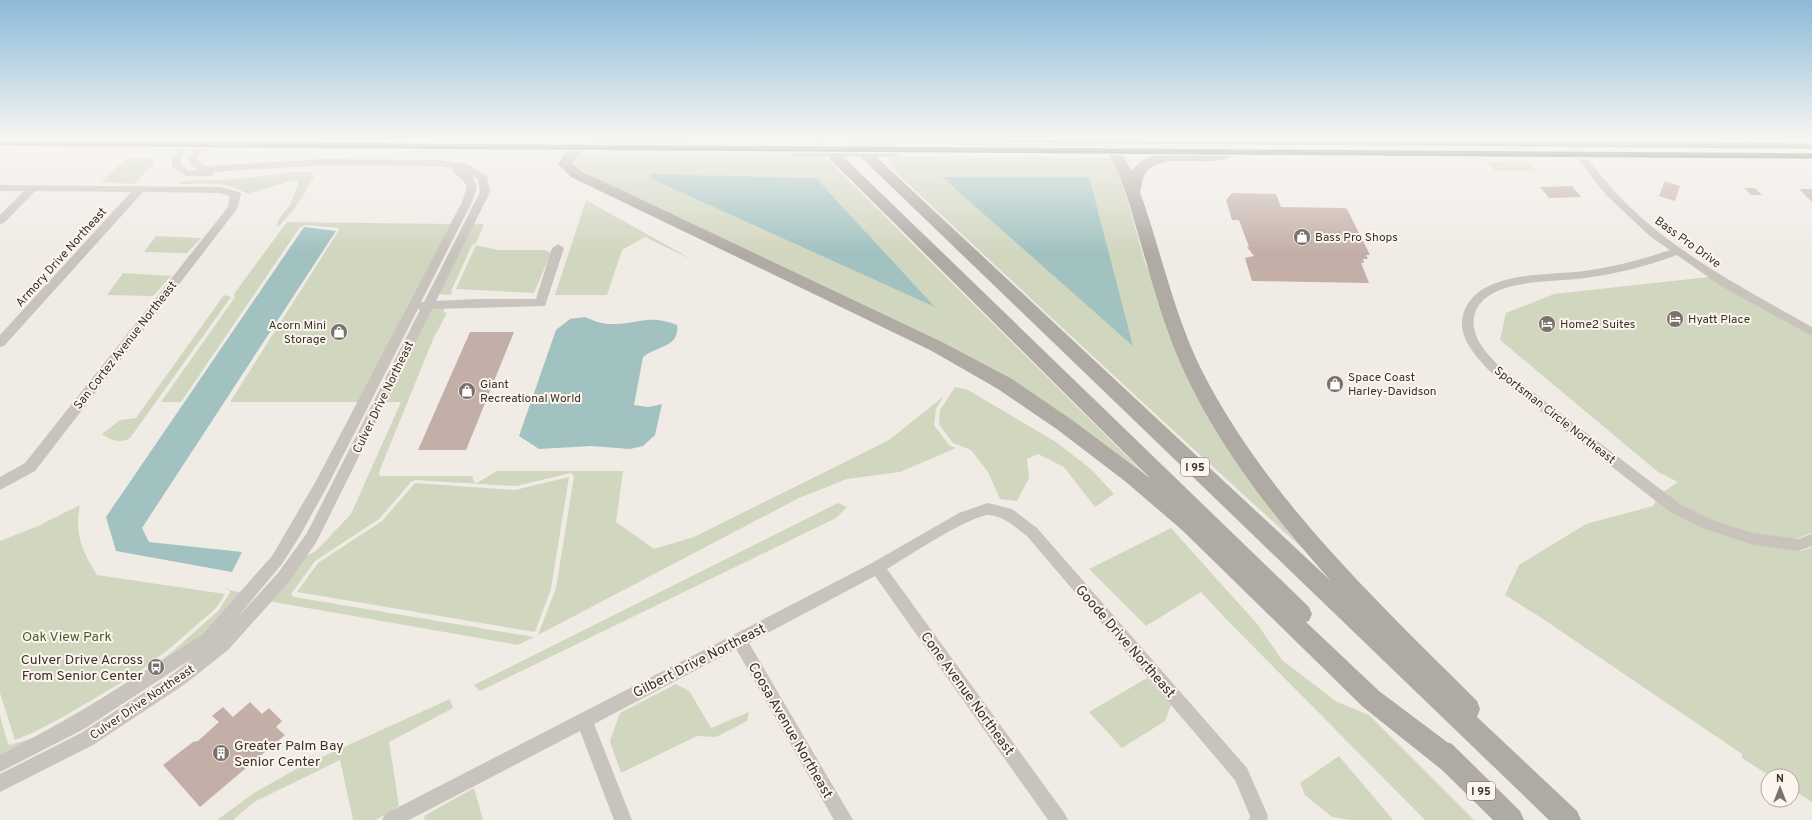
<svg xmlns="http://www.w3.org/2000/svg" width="1812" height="820" font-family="Overpass,sans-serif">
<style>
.green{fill:#d1d6bf;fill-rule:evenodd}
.water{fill:#a1c2c1}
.building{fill:#c3afa7}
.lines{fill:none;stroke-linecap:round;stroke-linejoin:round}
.minor{fill:#c9c3be;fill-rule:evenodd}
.major{fill:#b8b1ad;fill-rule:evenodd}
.highway{fill:#afaaa4;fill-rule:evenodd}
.major-bridge{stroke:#b8b1ad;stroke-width:14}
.cycleway-casing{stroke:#fbf5ee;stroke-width:8}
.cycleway{stroke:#1b5e20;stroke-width:5.5}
.labels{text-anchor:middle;stroke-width:4;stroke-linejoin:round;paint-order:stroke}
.shield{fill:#fbf5ee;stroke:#756b66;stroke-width:1}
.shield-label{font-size:11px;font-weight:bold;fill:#3b302b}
.poi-label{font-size:12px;fill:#3b302b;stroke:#fbf5ee;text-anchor:start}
.street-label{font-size:12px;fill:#3b302b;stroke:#fbf5ee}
.near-park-label{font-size:14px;fill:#4a5a2e;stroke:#fbf5ee}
.near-street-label{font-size:14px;fill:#3b302b;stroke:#fbf5ee}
.near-poi-label{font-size:14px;fill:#3b302b;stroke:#fbf5ee;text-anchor:end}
</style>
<rect width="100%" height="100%" fill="#f0ebe5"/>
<g class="green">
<path d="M764,154L823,155L1159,488L1055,412L598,179L578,168L575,162L578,155ZM651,174L816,178L934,306L649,178Z"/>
<path d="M884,156L1115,158L1146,266L1157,282L1176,339L1330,573C1180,438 1033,301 886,163L890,161Z"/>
<path d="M130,158H153L154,164L134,184L101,182L118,166Z"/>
<path d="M1528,161L1536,171H1495L1488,162Z"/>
<path d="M295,172H311L314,177L295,208L277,228L278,220L290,205L299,181L294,180L247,194C225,180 204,184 179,184L183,181L238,179Z"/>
<path d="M586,200L693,260L645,237L622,250L607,295H555Z"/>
<path d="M287,222L451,224L411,299L359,402H230L339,230L338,228L306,225L300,227L181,402H161L235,297L234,294Z"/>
<path d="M473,224H484L476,243L472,245L452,289L451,295L438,294Z"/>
<path d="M156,236L201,238L187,253L144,252Z"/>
<path d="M476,245L498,250H545L551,253L534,293L456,289Z"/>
<path d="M123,273L171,276L153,296L107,295Z"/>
<path d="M1709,277L1812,335V533L1793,540L1751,534L1707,519L1677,505L1662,493L1678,482L1658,472L1500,340L1506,313L1554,294Z"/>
<path d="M224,295L231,297L130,438C121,444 110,440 102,434L120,420L136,418Z"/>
<path d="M445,308L443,312L447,313L434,337L379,472L380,476H472L474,482L477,483L497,471H623L616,522L654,549L694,537L889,440L943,397L936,409L934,425L949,445L956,448L900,472L847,479L799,498L538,635L556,588L574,476L571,473L516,486L415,480L411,482L379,519L315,561L291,594L294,597L534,637L518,645L268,601L303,558L316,551L351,514L401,402H385L430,309Z"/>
<path d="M955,387L966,389L1056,442L1091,469L1114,494L1095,507L1064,467L1038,454L1027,459L1029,478L1017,501L1000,499L988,472L971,450L953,443L939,424L940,410Z"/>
<path d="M569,477L551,589L535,632L297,592L318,563L382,521L415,483L515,490Z"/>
<path d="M1657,499L1756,545L1801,551L1812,547V802L1792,789V776H1770L1742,758V754L1540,617L1505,595L1519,565L1586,524L1653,506Z"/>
<path d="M838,503L847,507L836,518L480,691L474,685Z"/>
<path d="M80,505C74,533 82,551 97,575L225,594L216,608L169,649L136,674L61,718L32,733L15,740L0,693V541L36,527Z"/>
<path d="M1171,528L1258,625L1282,660L1337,702L1369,715L1474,820H1425L1225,618L1201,592L1146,626L1089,569Z"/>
<path d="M222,588L242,593L204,637L77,717L0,758V716L8,744L10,745L33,738L139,677L172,652L219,610L230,592L229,589Z"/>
<path d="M1147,678L1171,705L1165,721L1122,748L1089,712Z"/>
<path d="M676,684L690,692L711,728L749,712L747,721L716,737L697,736L621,773L610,741L620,713Z"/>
<path d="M450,699L453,708L389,742L399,806L376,820H353L340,760L254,802L233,820H217L254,793L300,767Z"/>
<path d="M1339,756L1393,820H1350L1332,817L1305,795L1300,783Z"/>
<path d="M474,788L483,820H425L424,816Z"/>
</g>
<g class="water">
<path d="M651,174L816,178L935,307L649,178Z"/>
<path d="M942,177H1089L1133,346Z"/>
<path d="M304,227L336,231L142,528L149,542L242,552L232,572L116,551L106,517Z"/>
<path d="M585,317C592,320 601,324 609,324C636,325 649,313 677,325C680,347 657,346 643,357L634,405L649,407L662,404L655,435L643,446L630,449L591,446L539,449L519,436L556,330L570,319Z"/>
</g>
<g class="building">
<path d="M1665,181L1680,186L1675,201L1659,196Z"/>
<path d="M1572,186L1581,197L1549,198L1540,187Z"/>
<path d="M1744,188H1755L1762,195H1751Z"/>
<path d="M1799,189H1812V202Z"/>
<path d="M1232,193L1276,194L1281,207L1344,208L1347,209L1370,255H1366L1368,259H1363L1364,263H1361L1369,283L1252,281L1245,258L1254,256L1247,247H1249L1239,220H1232L1226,200Z"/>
<path d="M470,332H514L466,450H418Z"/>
<path d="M250,702L262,714L269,708L282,721L276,727L285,735L200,807L163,765L193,742L198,741L219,722L212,716L223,707L233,717Z"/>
</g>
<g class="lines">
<g class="minor">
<path d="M188,139H198L189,148L181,159L182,165L188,170H199C193,169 190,162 187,158L188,156L205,139H215L197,158L203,165L207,166L325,159L440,160L467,164L487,176L490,192L436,301L476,299H536L552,248L558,244L564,248L545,306L432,309L317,541L288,583L228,650L185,684L93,745L0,792V774L81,733L173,674L193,658L84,729L0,772V755L72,717L202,635L272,556L316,481L462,202L467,187C462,176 458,178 451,170L453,168L440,166L325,165L213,172V175L209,176H186L173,168L171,159L182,144ZM472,176L478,179L480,192L424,302H421L472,202L477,187ZM418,309L420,310L307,533L278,573L235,620L282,564L298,539L328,485Z"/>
<path d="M1576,140L1581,143C1585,158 1594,166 1603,178C1658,245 1738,285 1812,327V336L1721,286L1677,255C1647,266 1617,274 1585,278C1554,283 1488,277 1475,313C1468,335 1487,354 1501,368L1680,504L1712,520L1753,533L1798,539L1812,534V546L1798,551L1753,545L1702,528L1670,512L1493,374C1477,358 1455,336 1464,312C1479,270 1548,276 1584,271C1613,267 1641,260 1670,250L1651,237L1607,196L1574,155L1571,143Z"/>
<path d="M0,185L220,187L240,192L241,194L237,209L35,471L0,490V477L25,463L228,207L230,196L220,193L143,192L4,346L0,347V335L131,192L35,191L4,223L0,224V215L24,191H0Z"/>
<path d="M988,503L1012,509L1037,528L1247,768L1268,816L1267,820H1249L1250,816L1235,780L1027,536C1015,527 1005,517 990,515C974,513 905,558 887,569L1065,814L1068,820H1048L875,576L749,643L853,820H834L736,649L594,724L632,820H614L580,731L409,820H382L385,814L733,635L872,563L959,513Z"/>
</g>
<g class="major">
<path d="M0,139L795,145L799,146L801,149L799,152L795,153L0,147Z"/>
<path d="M858,139H1299L1812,142V150L864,143L860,142Z"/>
<path d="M945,146L1674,151L1678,152L1680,155L1678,158L1674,159L941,153L939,150L941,147Z"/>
</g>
<g class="highway">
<path d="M555,139H572L579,142L590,139H697L695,142L671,146H598L581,152L573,163L581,171L942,342L1012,379L1072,420L1151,479L810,139H825L1309,607L1312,614L1309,621L1306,622L1379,691L1447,742L1452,744L1520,811L1524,820H1493L1442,770L1363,707L1182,530L1126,482L1058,430L998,389L930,350L571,177L558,164L568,148L557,142Z"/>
<path d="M842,139H857L1331,581C1267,509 1205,430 1171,340C1157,303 1147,264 1136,227C1128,199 1120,169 1103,145L1089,150H970L946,154L941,153L939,150L941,147L970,142H1087L1095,139H1113L1132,171C1149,145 1185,155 1211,152C1220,152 1227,148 1236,150L1238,153L1236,156C1228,158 1220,161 1211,161C1191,163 1163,155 1147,171C1142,176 1142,185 1140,192C1161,251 1174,315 1202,371C1268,500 1376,600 1477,701L1480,709L1477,717L1577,811L1581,820H1549Z"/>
</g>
<path class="major-bridge" d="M795,149L894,150"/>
<g class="cycleway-casing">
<g id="cycleway">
<path d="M882,139L1812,146"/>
<path d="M0,143L1812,156"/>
</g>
</g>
<use href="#cycleway" class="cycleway"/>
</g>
<linearGradient id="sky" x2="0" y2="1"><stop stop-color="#8bbad8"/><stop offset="0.55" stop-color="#f8f6f3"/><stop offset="1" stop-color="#f8f6f3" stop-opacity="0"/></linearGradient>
<rect width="1812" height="253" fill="url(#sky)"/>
<defs>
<g id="shop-disc" transform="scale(0.9)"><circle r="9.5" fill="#7a716c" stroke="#fbf5ee"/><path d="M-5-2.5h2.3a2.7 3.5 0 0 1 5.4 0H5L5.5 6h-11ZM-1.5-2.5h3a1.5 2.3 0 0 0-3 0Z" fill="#fff"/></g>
<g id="hotel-disc" transform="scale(0.9)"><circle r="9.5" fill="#7a716c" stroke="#fbf5ee"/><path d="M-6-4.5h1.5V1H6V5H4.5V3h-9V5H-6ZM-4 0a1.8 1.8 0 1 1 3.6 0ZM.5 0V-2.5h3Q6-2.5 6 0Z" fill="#fff"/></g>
<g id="bus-disc" transform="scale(0.9)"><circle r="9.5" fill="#7a716c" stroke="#fbf5ee"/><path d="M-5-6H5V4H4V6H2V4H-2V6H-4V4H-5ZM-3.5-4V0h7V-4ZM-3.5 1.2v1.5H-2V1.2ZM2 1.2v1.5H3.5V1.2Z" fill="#fff"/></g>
<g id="building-disc" transform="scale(0.9)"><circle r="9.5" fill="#7a716c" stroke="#fbf5ee"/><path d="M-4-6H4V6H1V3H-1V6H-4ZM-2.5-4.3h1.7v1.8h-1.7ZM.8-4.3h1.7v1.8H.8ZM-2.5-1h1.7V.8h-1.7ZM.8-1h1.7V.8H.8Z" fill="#fff"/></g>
</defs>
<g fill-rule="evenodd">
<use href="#shop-disc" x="1302" y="237"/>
<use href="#hotel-disc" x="1675" y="319"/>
<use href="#hotel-disc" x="1547" y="324"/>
<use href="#shop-disc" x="339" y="332"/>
<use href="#shop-disc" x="1335" y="384"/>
<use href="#shop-disc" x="467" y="391"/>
<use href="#bus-disc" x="156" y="667"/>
<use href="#building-disc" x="221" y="753"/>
</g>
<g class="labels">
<g class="shield">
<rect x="1181" y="458" width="28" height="18" rx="3"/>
<rect x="1467" y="782" width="28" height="18" rx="3"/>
</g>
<g class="shield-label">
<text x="1195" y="471">I 95</text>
<text x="1481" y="795">I 95</text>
</g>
<g class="poi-label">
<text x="1315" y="241">Bass Pro Shops</text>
<text x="1688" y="323">Hyatt Place</text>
<text x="1560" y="328">Home2 Suites</text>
<text x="326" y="329" text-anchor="end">Acorn Mini<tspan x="326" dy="14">Storage</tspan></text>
<text x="1348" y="381">Space Coast<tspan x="1348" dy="14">Harley-Davidson</tspan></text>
<text x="480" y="388">Giant<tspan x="480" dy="14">Recreational World</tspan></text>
</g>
<g class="street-label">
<text transform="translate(1688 242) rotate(36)" y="4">Bass Pro Drive</text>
<text transform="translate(61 257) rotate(-48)" y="4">Armory Drive Northeast</text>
<text transform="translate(125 345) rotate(-52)" y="4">San Cortez Avenue Northeast</text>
<text transform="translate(383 397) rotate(-64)" y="4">Culver Drive Northeast</text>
<text transform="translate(1555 415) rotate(38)" y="4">Sportsman Circle Northeast</text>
<text transform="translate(142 702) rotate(-34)" y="4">Culver Drive Northeast</text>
</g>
<g class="near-park-label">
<text x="67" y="641">Oak View Park</text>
</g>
<g class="near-street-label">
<text transform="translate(1126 641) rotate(49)" y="5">Goode Drive Northeast</text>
<text transform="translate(699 660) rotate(-27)" y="5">Gilbert Drive Northeast</text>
<text transform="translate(968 693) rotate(54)" y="5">Cone Avenue Northeast</text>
<text transform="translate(791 730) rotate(60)" y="5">Coosa Avenue Northeast</text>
</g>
<g class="near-poi-label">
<text x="143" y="664">Culver Drive Across<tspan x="143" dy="16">From Senior Center</tspan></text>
<text x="234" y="750" text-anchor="start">Greater Palm Bay<tspan x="234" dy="16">Senior Center</tspan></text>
</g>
</g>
<g transform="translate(1780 788)"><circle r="19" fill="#fbf5ee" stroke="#aea6a0"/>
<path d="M0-3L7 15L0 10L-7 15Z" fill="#7a716c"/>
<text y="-6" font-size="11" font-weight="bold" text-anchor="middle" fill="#3b302b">N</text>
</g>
</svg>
